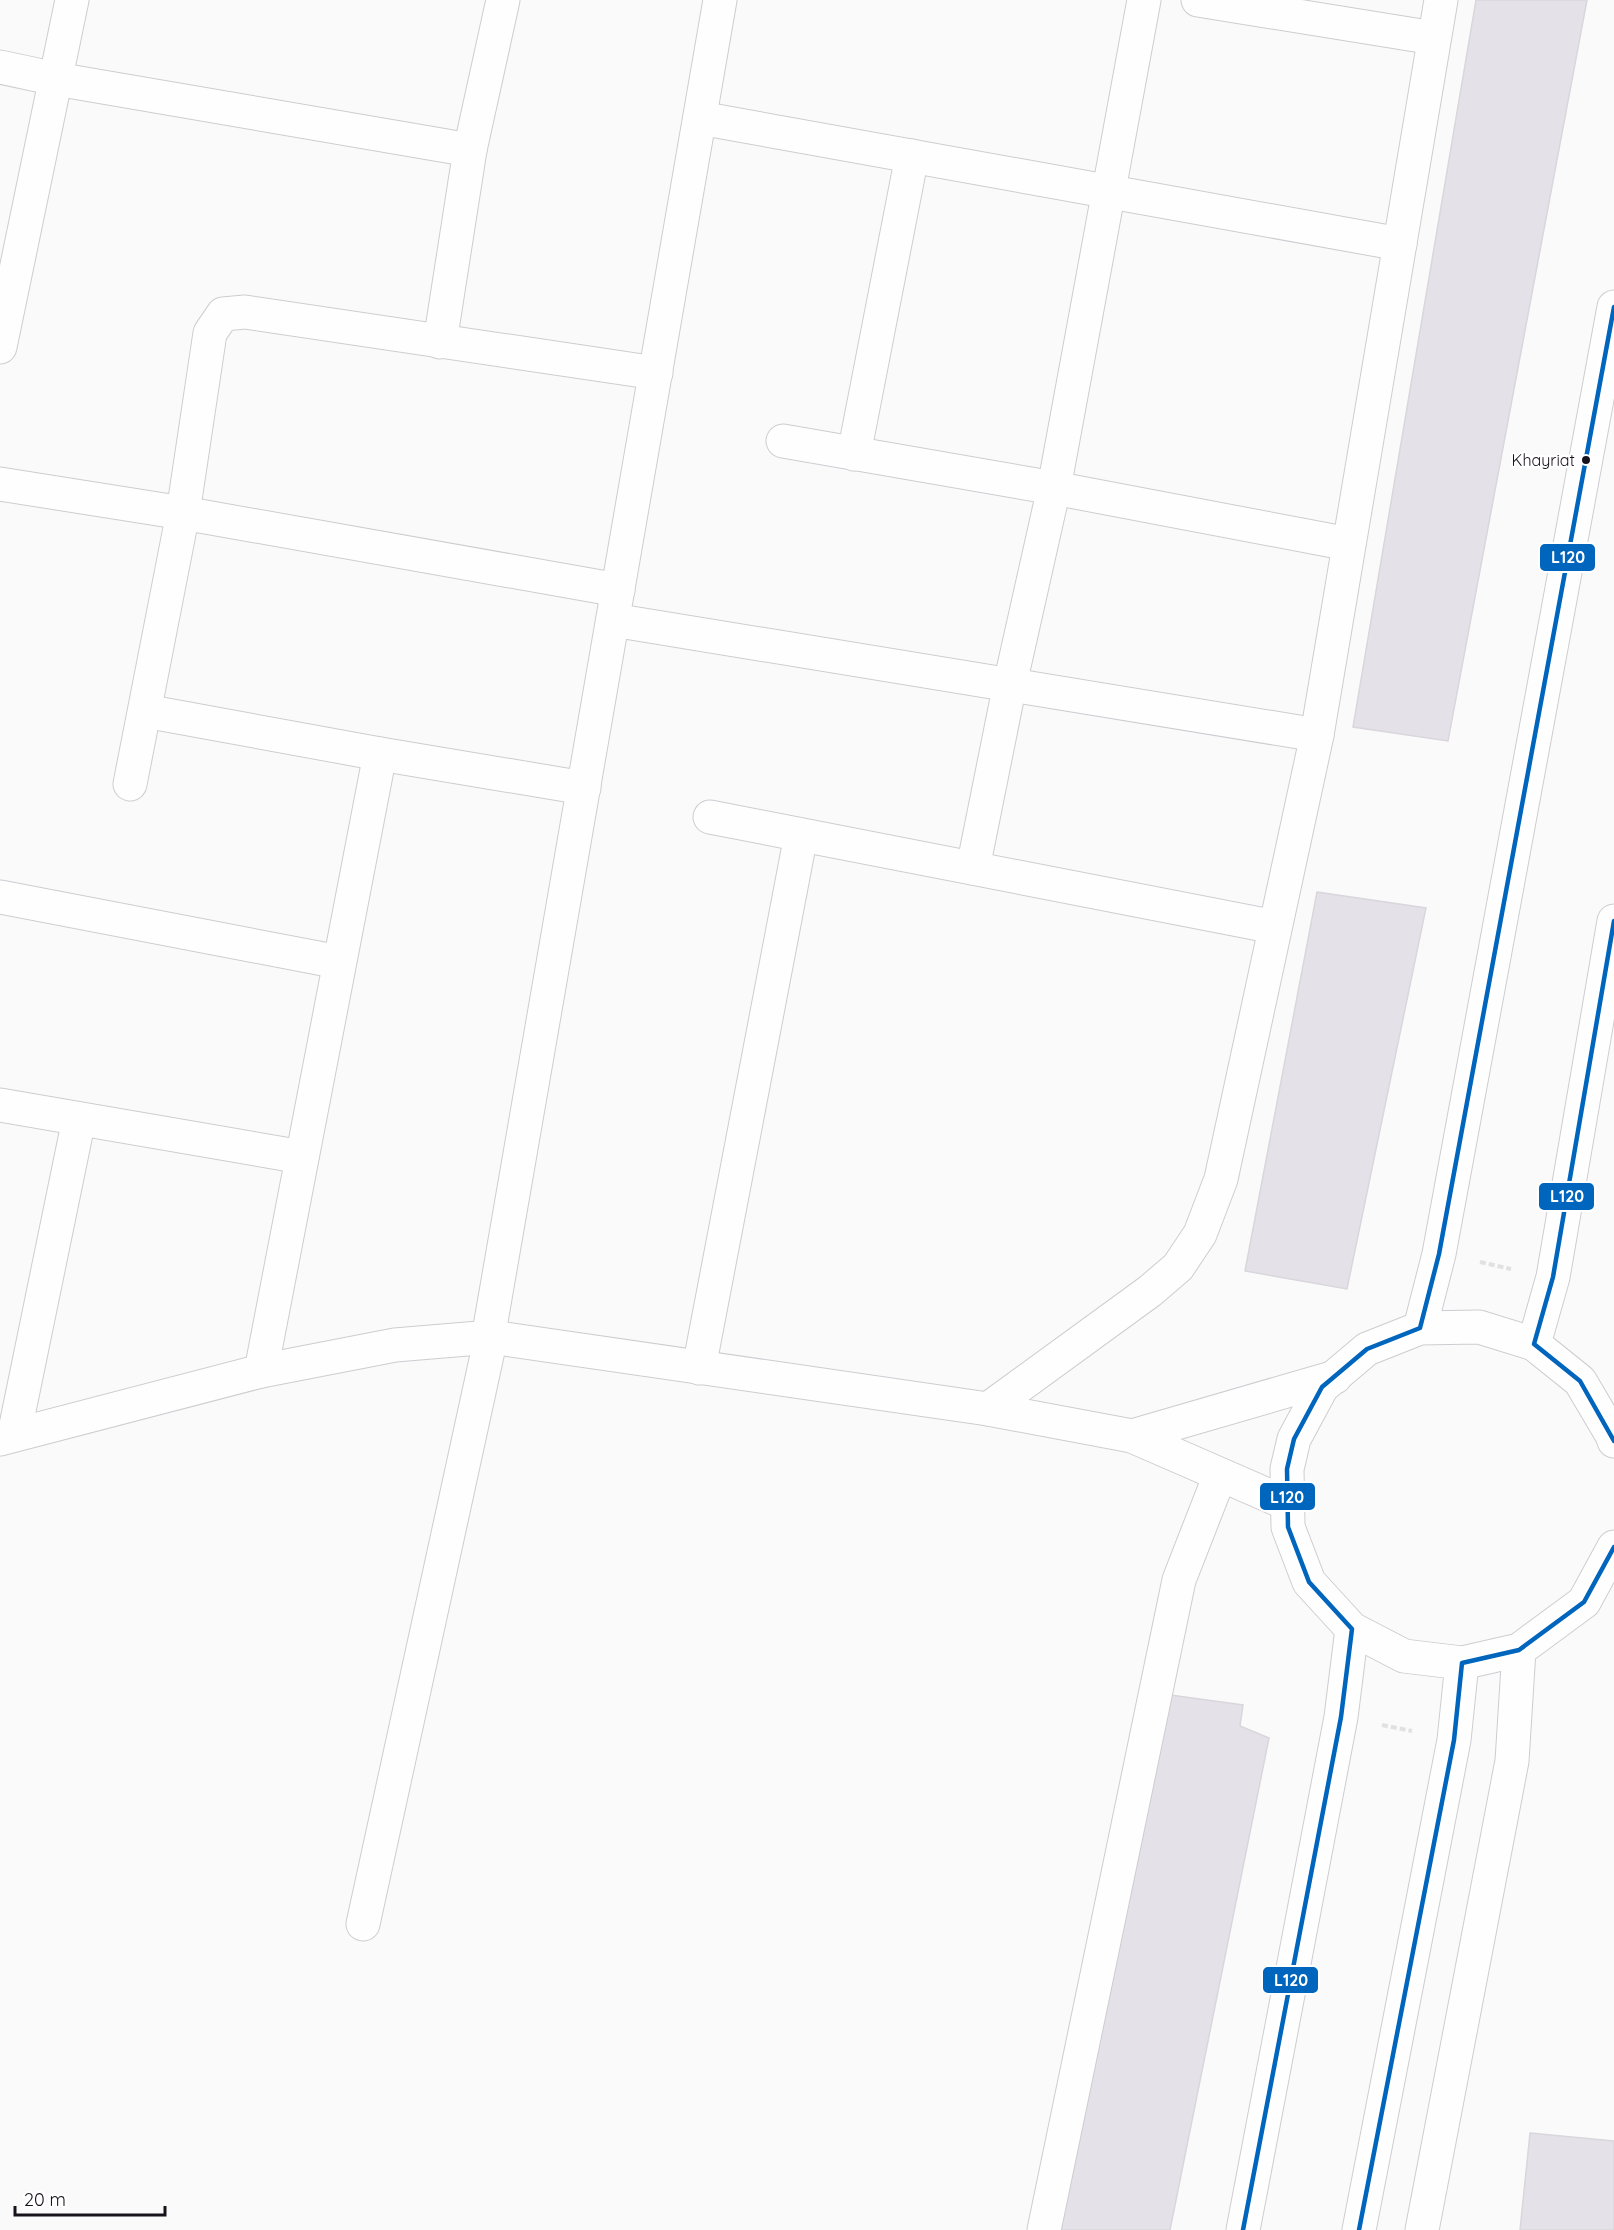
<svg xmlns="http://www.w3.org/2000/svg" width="1614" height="2230" font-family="Quicksand,sans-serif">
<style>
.building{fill:#e4e1e8;stroke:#d9d6dc;stroke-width:1.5}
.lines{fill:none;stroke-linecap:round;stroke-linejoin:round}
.minor-casing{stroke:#cfccd1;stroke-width:35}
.path{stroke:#e2e1e2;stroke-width:4;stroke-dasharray:6 3;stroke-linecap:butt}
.minor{stroke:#fefefe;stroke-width:33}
.bus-1-casing{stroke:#fff;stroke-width:9}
.bus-1{stroke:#0065bd;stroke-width:4.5}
.bus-dot{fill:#18121d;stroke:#fff;stroke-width:2}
.labels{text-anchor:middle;stroke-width:4.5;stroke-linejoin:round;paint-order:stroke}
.bus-label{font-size:16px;fill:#18121d;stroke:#fff;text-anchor:end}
.line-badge{stroke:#fff;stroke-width:2}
.badge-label{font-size:16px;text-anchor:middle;font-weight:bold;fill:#fff}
</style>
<rect width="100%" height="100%" fill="#fafafa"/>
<g class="building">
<path d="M1476,0H1587L1448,741L1353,727Z"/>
<path d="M1317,892L1426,908L1347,1289L1245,1271Z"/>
<path d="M1163,1694L1243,1705L1240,1726L1269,1738L1170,2230H1059Z"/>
<path d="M1530,2133L1614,2141V2230H1520Z"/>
</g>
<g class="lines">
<g class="minor-casing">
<g id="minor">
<path d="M1198,0L1434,38"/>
<path d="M0,67L56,79L470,150"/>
<path d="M700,118L1400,244"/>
<path d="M440,342L470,150L503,0"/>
<path d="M0,347L72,0"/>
<path d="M783,441L1054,488L1349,544"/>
<path d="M854,454L912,156"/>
<path d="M0,484L183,513L130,784"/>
<path d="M618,590L183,513L210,333L223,314L245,312L656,373"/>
<path d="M613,620L1317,735"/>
<path d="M145,711L380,754L584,788"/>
<path d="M710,817L1275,927"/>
<path d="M973,868L1010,684L1054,488L1144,0"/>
<path d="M0,897L339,962"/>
<path d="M0,1105L302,1157"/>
<path d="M1420,1328L1439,1254L1614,307"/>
<path d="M1534,1344L1553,1277L1614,921"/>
<path d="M699,1368L801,835"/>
<path d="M261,1371L380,754"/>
<path d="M988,1409L1150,1291L1178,1267L1200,1234L1221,1179L1317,735L1441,0"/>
<path d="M14,1435L79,1119"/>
<path d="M1132,1436L1335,1377"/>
<path d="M0,1439L261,1371L395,1345L491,1337L988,1409L1132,1436L1288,1504"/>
<path d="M1614,1441L1612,1435L1580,1381L1534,1344L1479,1327L1420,1328L1367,1349L1322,1387L1294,1439L1287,1469L1288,1527L1309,1582L1352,1629L1404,1656L1462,1663L1519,1650L1584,1602L1614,1547"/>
<path d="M363,1924L491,1337L490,1327L720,0"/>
<path d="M1044,2230L1179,1580L1220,1475"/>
<path d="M1243,2230L1341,1717L1352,1629"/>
<path d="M1359,2230L1454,1740L1462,1663"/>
<path d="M1422,2230L1512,1761L1519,1650"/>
</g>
</g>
<g class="path">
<path d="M1480,1262L1511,1269"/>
<path d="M1382,1725L1412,1731"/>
</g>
<use href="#minor" class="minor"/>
<g class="bus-1-casing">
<g id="bus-1">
<path d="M1614,921L1553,1277L1534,1344L1580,1381L1614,1441"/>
<path d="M1243,2230L1341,1717L1352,1629L1309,1582L1288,1527L1287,1469L1294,1439L1322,1387L1367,1349L1420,1328L1439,1254L1614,307"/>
<path d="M1359,2230L1454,1740L1462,1663L1519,1650L1584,1602L1614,1547"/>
</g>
</g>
<use href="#bus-1" class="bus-1"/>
</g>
<circle class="bus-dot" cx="1586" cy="460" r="5"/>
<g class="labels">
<g class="bus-label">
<text x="1575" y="466">Khayriat</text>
</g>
</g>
<g class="line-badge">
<rect x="1539" y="543" width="57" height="29" rx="6" fill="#0065bd"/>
<rect x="1538" y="1182" width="57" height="29" rx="6" fill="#0065bd"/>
<rect x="1259" y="1482" width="57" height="29" rx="6" fill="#0065bd"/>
<rect x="1262" y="1966" width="57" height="28" rx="6" fill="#0065bd"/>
</g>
<g class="badge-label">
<text x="1568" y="563">L120</text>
<text x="1567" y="1202">L120</text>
<text x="1287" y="1503">L120</text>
<text x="1291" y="1986">L120</text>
</g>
<path d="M15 2206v9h150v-9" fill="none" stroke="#18121d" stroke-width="3"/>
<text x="24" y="2206" font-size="18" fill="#18121d" stroke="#ffffff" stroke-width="4.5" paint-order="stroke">20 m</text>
</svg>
